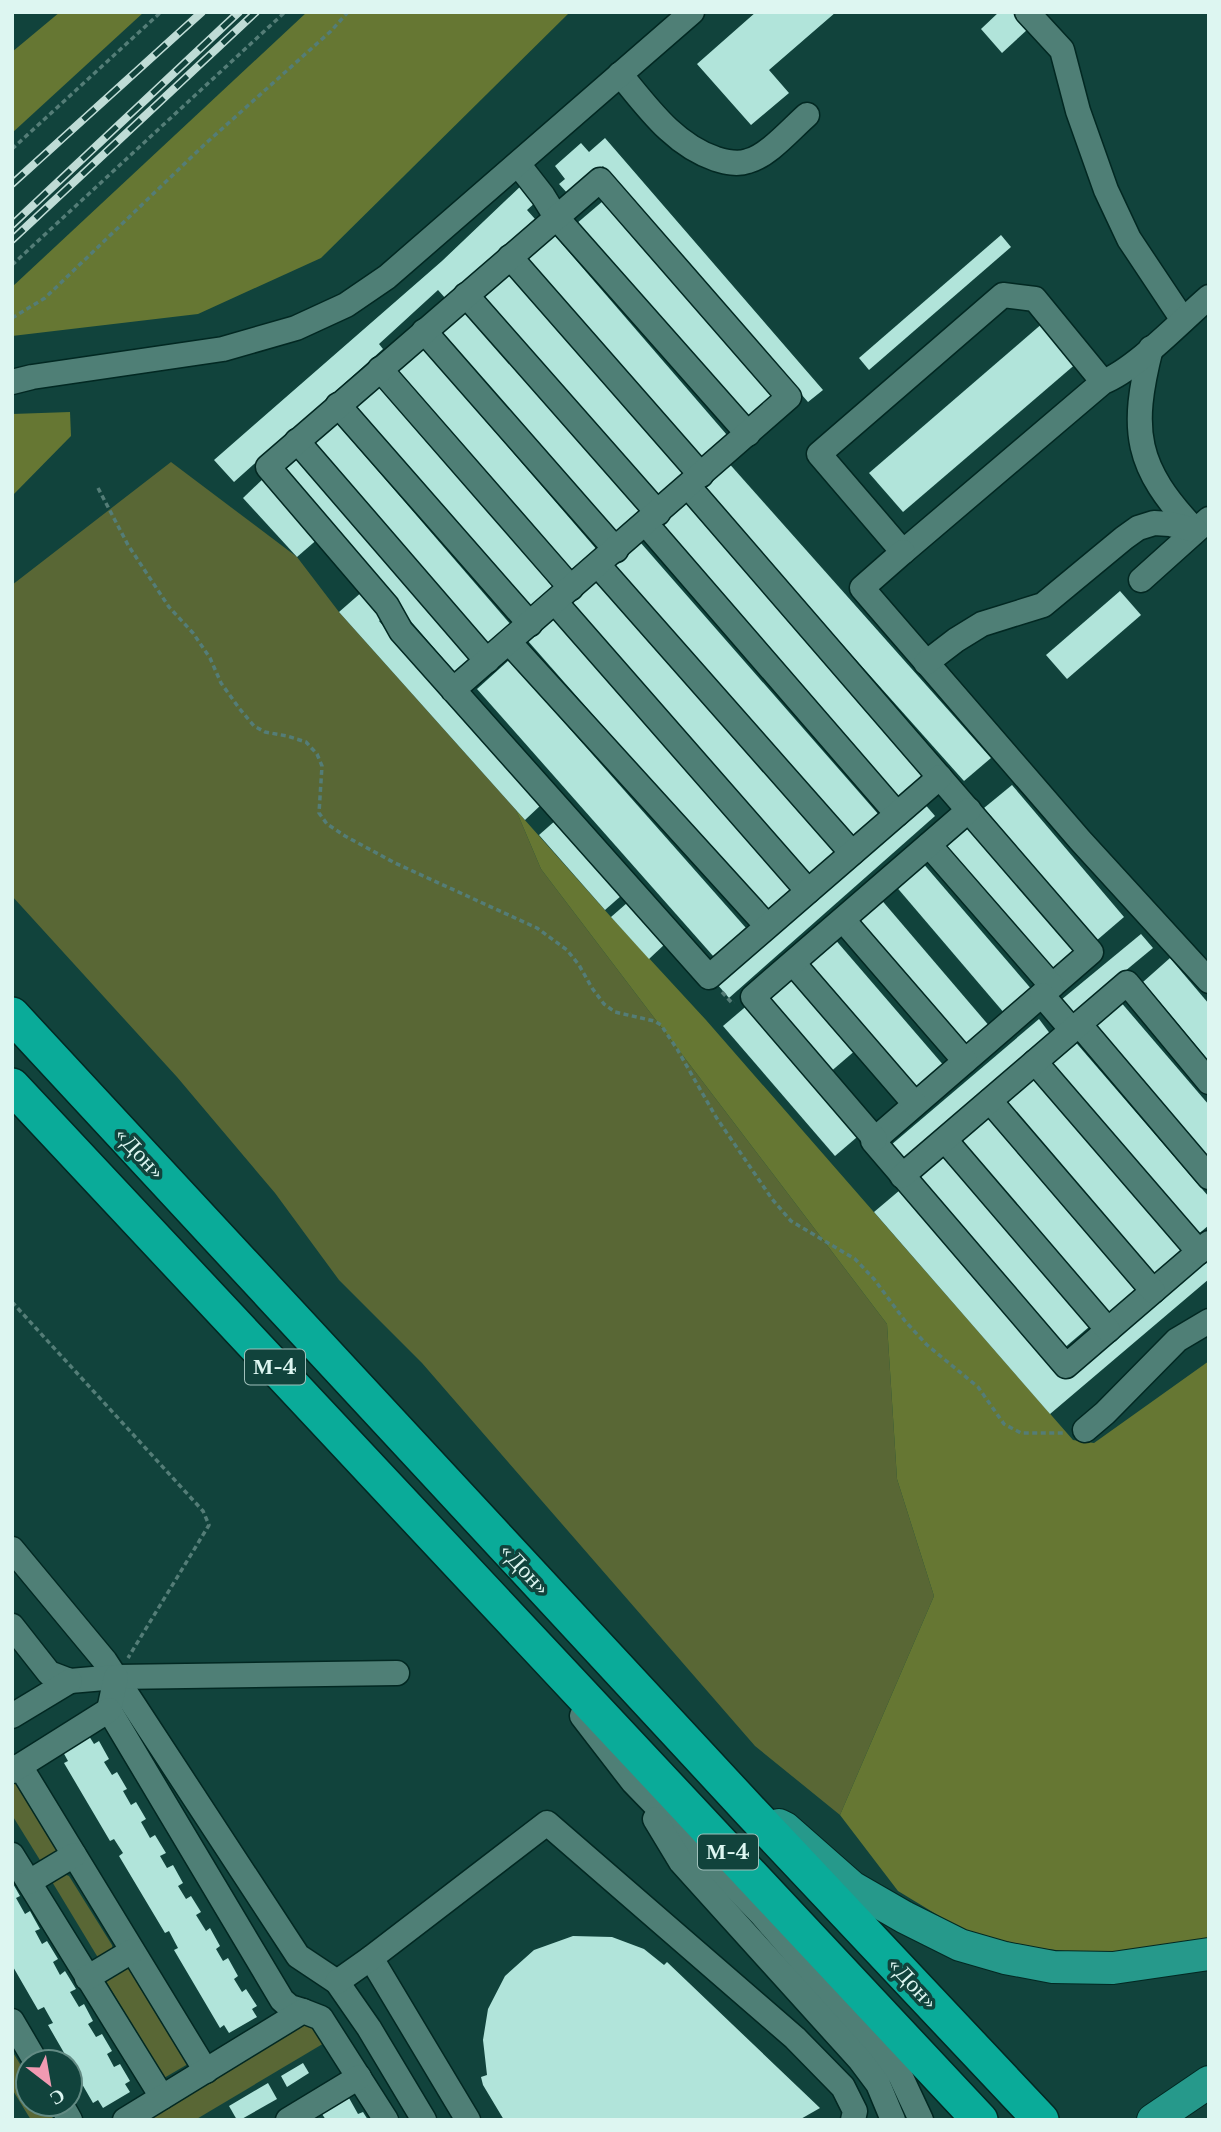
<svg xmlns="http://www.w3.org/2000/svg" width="1221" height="2132" font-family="'Libre Baskerville',serif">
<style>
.green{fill:#596735}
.forest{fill:#673}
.building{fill:#b1e4da}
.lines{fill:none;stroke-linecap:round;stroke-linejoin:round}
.minor-casing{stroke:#022822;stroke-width:27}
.major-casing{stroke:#022822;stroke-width:34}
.highway-casing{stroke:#022822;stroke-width:38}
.path{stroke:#547d77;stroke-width:3.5;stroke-dasharray:5 3.5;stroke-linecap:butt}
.minor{stroke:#4f7f76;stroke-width:24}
.major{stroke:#26998b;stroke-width:32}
.highway{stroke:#0aab99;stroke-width:35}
.rail-casing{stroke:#bfdcd6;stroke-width:8}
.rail{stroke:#11433c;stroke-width:5;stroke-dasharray:16;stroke-linecap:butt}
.labels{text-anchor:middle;stroke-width:7;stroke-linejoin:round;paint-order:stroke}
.shield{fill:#11433c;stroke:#a0c0bb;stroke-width:2}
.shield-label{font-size:21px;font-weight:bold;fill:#ddf6f1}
.street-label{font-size:23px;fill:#ddf6f1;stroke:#11433c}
</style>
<rect width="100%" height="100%" fill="#11433c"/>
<g class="green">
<path d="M171,462L297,557L339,612L516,810L541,869L887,1324L897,1479L934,1596L840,1815L755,1746L422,1363L339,1280L275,1193L177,1077L12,896V585Z"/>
<path d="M18,1778L63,1853L43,1865L12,1815V1781Z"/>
<path d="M64,1874L69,1876L112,1945L113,1950L100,1961L51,1880Z"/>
<path d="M127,1962L188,2064L164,2078L103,1976Z"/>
<path d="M312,2020L326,2042L195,2120H144Z"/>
<path d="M12,2051L28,2077V2104H44L54,2120H31L12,2089Z"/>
</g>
<g class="forest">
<path d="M60,12H144L12,133V52Z"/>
<path d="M307,12H570L321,258L198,314L12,336V287Z"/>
<path d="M70,412L71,436L12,496V414Z"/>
<path d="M516,810L611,917L706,1020L1073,1440L1094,1443L1209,1361V1938L1113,1956L982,1942L898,1891L840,1815L934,1596L897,1479L887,1324L541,869Z"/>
</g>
<g class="building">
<path d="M756,12H836L769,70L789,93L751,125L697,64Z"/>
<path d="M999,12H1012L1028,29L1002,53L981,29Z"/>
<path d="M605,138L823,390L808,402L603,166L569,195L559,184L565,179L555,166L581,143L589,152Z"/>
<path d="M523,184L537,201L527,210L535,219L446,299L438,290L379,344L383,349L234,482L214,460L442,261Z"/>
<path d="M603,201L774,396L747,420L576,224Z"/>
<path d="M550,230L727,435L699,459L523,254Z"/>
<path d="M1001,235L1011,247L869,370L859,358Z"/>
<path d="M508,272L685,476L658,500L481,295Z"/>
<path d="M465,308L642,513L615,536L438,332Z"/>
<path d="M1044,322L1078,362L903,512L869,473Z"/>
<path d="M421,346L598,551L571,574L394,370Z"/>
<path d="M378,384L555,588L528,612L351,407Z"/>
<path d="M335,421L512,626L485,649L308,445Z"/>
<path d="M293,452L475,662L458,676L277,466Z"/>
<path d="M726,460L991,758L964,781L699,484Z"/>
<path d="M265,477L320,537L297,557L243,498Z"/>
<path d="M686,502L925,774L898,797L659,525Z"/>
<path d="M640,542L879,815L852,838L613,566Z"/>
<path d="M597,580L836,852L809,876L569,604Z"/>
<path d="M363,591L385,616L379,621L542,804L525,820L339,612Z"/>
<path d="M1120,591L1141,615L1067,679L1046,655Z"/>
<path d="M555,618L795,890L767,913L528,641Z"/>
<path d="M509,660L746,928L714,957L477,689Z"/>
<path d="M1012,785L1124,917L1096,941L984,808Z"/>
<path d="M923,802L935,816L729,998L717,984Z"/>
<path d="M556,820L622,895L605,910L539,835Z"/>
<path d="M966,823L1078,953L1051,977L939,847Z"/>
<path d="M921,861L1033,991L1005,1014L894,884Z"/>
<path d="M879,897L991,1028L964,1051L852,921Z"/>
<path d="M627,903L665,944L649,959L611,917Z"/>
<path d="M1141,934L1153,948L1073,1014L1061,1000Z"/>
<path d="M833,937L945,1067L918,1091L806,961Z"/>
<path d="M1170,958L1209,1004V1061L1143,982Z"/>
<path d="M791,974L857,1049L828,1074L763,997Z"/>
<path d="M1119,1000L1209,1105V1161L1091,1024Z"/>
<path d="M750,1003L863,1132L835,1156L723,1026Z"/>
<path d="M1039,1019L1051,1035L903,1160L891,1145Z"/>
<path d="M1072,1038L1209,1197V1225L1195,1237L1045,1061Z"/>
<path d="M1031,1076L1182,1251L1154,1275L1004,1100Z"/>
<path d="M987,1116L1138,1291L1110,1314L959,1139Z"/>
<path d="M942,1154L1089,1327L1063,1349L916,1176Z"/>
<path d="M900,1190L1063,1377L1209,1253V1279L1050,1414L874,1212Z"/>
<path d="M89,1736L94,1744L99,1741L109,1759L104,1762L112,1775L117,1772L127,1789L123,1791L131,1805L136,1802L146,1819L141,1822L150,1838L155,1835L166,1853L160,1856L167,1868L173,1865L183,1883L178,1886L186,1899L191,1896L201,1912L196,1915L206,1931L210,1928L220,1946L216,1949L223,1961L228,1958L238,1976L234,1979L242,1992L246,1989L257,2006L252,2009L257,2017L229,2033L224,2025L220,2028L174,1950L178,1948L169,1931L165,1933L119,1856L123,1853L114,1839L110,1841L64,1763L68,1761L63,1752Z"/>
<path d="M12,1882L20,1896L16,1898L25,1914L30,1911L40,1929L35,1931L42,1944L47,1941L58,1959L53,1962L60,1975L65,1971L76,1989L70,1992L79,2007L84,2004L93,2021L88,2024L96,2037L102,2034L112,2051L107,2054L114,2067L120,2064L130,2081L125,2084L130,2092L103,2108L98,2100L93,2103L48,2025L53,2023L44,2007L38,2010L12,1965Z"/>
<path d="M573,1936L612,1937L644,1949L664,1965L667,1962L820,2108L799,2120H504L483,2085L481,2077L487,2075L483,2040L488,2009L505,1976L534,1950Z"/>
<path d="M303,2063L309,2073L287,2087L281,2076Z"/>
<path d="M268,2083L277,2099L240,2120H237L229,2106Z"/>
<path d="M349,2098L358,2114L363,2112L368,2120H326L322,2114Z"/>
</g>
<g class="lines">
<g class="minor-casing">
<g id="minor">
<path d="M1027,12L1062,50L1078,111L1106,190L1129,239L1183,320"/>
<path d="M620,74C648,108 674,145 716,159C726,162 737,165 748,161C768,156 791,129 807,115"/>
<path d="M518,164L543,196L556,217L748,434"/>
<path d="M510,257L701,475"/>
<path d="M466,295L658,513"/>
<path d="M424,331L616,550"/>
<path d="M1151,348C1130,431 1135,467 1195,530"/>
<path d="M380,369L571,588"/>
<path d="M12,382L32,377L223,349L296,328L346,305L387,277L692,12"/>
<path d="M1103,382L1035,299L1003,295L819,454L903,552L1103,382C1136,369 1181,321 1209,297"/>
<path d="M338,405L530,624"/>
<path d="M297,441L487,661"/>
<path d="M688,486L1091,952L873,1141L1066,1366L1209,1243"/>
<path d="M646,524L897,814"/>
<path d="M903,552L862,588L1080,840L1209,981"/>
<path d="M598,565L852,853"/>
<path d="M1141,580L1209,519"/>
<path d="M555,602L808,891"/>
<path d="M509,642L767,926"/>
<path d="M926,663L956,640L982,624L1043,605L1124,538L1138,528L1154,523L1170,524L1195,530"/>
<path d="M453,690L789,397L600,180L268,467L387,606L401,631L709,977L940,777"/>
<path d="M929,845L1052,986"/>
<path d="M843,920L965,1061"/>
<path d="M793,963L915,1104"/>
<path d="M1042,995L1072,1030"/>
<path d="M1079,1024L1209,1177"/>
<path d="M1035,1062L1199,1252"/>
<path d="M990,1101L1153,1291"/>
<path d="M875,1139L753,997L969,810"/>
<path d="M945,1140L1108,1330"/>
<path d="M902,1176L1127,983L1209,1082"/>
<path d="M1085,1430L1105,1413L1177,1340L1209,1321"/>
<path d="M12,1549L105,1661L298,1956L337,1982L369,2028L424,2120"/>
<path d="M12,1626L49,1673L70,1681L116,1677L397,1673"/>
<path d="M116,1677L109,1710L282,2000L290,2007L303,2011"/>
<path d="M12,1716L70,1681"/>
<path d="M582,1716L633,1782L762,1915L900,2075L921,2120"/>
<path d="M20,1766L206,2071"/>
<path d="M12,1771L109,1710"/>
<path d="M655,1819L681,1862L860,2060L878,2084L893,2120"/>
<path d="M12,1855L162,2097"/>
<path d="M29,1882L74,1855"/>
<path d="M371,1958L468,2120"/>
<path d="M87,1978L132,1951"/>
<path d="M337,1982L371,1958L547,1823L795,2038L843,2087L855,2111L853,2120"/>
<path d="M12,2021L36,2062"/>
<path d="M61,2104L70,2120"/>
<path d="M125,2120L303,2011L321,2018L386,2120"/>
<path d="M288,2120L359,2077"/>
</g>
</g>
<g class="major-casing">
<g id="major">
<path d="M779,1825L785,1828L852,1887L904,1917L960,1945L1005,1958L1053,1967L1113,1968L1209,1954"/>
<path d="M1153,2120L1209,2082"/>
</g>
</g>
<g class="highway-casing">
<g id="highway">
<path d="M12,1015L752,1813L1041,2120"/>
<path d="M12,1086L980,2120"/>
</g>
</g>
<g class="path">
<path d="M12,149L161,12"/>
<path d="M12,265L285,12"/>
<path d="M12,318L45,298L204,145L331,31L348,12"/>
<path d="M98,488L128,545L169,607L193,633L210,658L221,683L239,708L254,726L265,732L287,736L306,742L317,754L322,766L319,813L327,824L345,836L395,863L537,928L567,950L579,965L592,988L604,1004L615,1012L654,1021L661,1025L677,1049L716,1117L772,1199L791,1221L855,1259L874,1279L905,1321L927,1345L978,1387L1004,1424L1021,1433H1065"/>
<path d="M722,992L732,1003L734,1002"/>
<path d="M12,1302L203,1511L209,1525L128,1658"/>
</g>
<use href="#minor" class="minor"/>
<use href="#major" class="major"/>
<use href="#highway" class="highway"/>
<g class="rail-casing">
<g id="rail">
<path d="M12,184L202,12"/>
<path d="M12,225L239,12"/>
<path d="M12,240L256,12"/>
</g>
</g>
<use href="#rail" class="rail"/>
</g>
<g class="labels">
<g class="shield">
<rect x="245" y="1349.5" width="60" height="35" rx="5"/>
<rect x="698" y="1834.5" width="60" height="35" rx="5"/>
</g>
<g class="shield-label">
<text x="275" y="1374">М-4</text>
<text x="728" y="1859">М-4</text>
</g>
<g class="street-label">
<text transform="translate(140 1153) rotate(47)" y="8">«Дон»</text>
<text transform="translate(525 1569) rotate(47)" y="8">«Дон»</text>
<text transform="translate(913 1983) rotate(47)" y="8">«Дон»</text>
</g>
</g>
<rect width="1221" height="2132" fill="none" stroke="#ddf6f1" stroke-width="28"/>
<g transform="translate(49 2083) rotate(149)"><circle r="33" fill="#11433c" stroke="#638b84" stroke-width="2"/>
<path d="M0-5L12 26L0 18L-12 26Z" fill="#f19ab2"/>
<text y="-10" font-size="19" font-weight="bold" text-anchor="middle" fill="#ddf6f1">С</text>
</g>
</svg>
